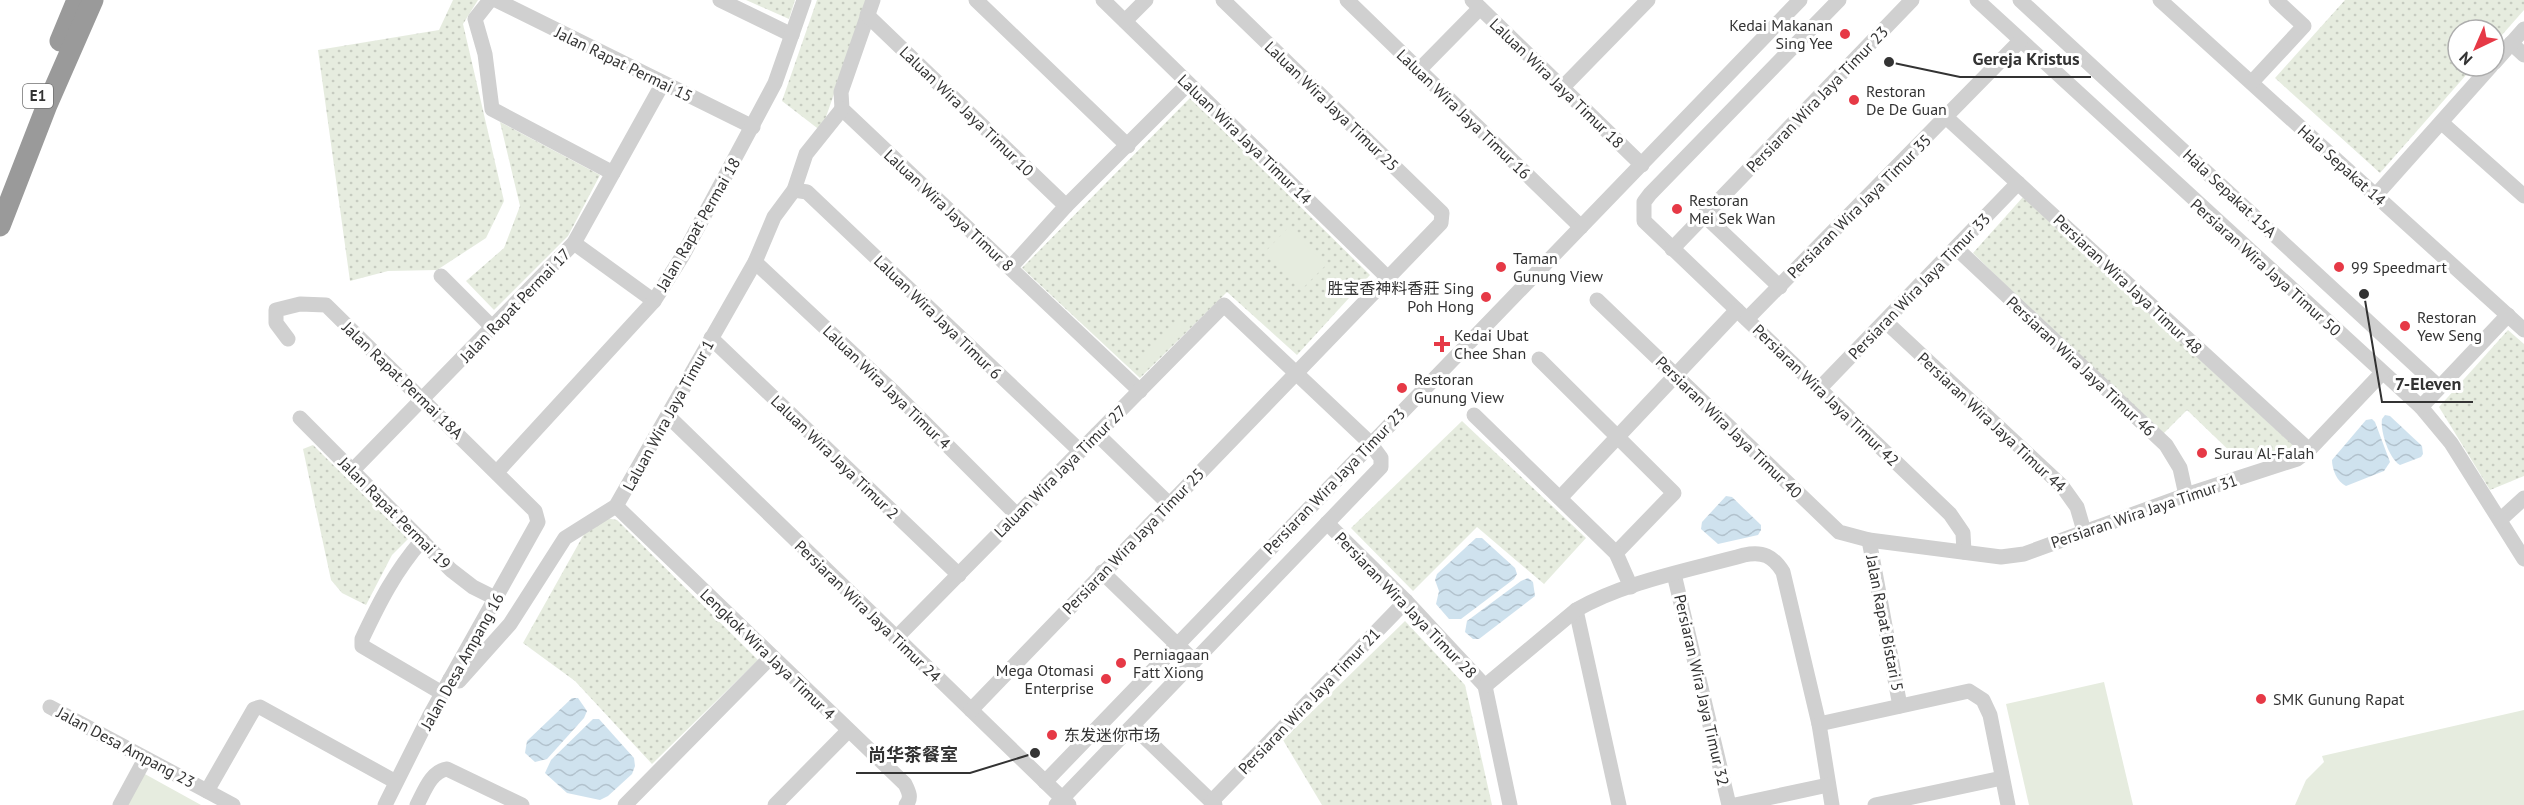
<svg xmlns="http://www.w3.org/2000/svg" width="2524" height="805" font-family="'PT Sans','Noto Sans SC',sans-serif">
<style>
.grass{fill:url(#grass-dots)}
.pitch{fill:#e6ecdf}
.water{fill:url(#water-waves)}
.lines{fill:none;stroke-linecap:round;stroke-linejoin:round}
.minor{stroke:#d0d0d0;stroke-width:15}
.highway{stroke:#9a9a9a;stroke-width:21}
.poi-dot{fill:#e63946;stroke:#fff;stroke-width:2}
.labels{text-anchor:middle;stroke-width:6;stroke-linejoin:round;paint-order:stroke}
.shield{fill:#fff;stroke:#707070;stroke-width:1.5}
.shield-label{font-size:15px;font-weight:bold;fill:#333}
.poi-label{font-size:16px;fill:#333;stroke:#fff;text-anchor:start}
.street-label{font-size:16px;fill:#333;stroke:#fff}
.leader{fill:none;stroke:#333;stroke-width:2}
.callout-dot{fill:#333;stroke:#fff;stroke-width:2}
.callout-label{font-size:18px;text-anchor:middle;font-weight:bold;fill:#333;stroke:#fff;stroke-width:6;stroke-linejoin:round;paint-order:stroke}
</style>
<defs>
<pattern id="grass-dots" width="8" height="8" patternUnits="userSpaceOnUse" patternTransform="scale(1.5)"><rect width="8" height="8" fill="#e6ecdf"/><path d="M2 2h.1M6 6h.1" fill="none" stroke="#c6cbc0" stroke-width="1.8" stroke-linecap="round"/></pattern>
<pattern id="water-waves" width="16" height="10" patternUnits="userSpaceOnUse" patternTransform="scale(1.5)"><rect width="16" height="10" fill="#cfe2ee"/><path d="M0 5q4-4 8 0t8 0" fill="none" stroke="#b2c2cd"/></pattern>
</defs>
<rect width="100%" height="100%" fill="#fff"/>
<g class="grass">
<path d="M453,0H478L463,24L504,201L486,238L437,270L388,271L350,281L318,50L439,30Z"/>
<path d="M746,0H795L789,19Z"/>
<path d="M817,0H867L821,131L782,101Z"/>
<path d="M2345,0H2524V10L2494,44V30H2458V66H2474L2380,173L2275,78Z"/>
<path d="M1190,98L1370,275L1297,355L1227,292L1140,378L1022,268Z"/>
<path d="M500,122L600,175L568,236L494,310L466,281L504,248L520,206Z"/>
<path d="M2023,197L2293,445L2280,457L2241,462L2187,410L2160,437L1973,253Z"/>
<path d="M2508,330L2524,344V476L2490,490L2439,407Z"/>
<path d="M1462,421L1586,538L1544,584L1477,527L1413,591L1351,528Z"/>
<path d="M313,445L408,539L392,555L366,605L342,593L331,580L303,449Z"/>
<path d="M600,517L617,520L758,660L652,764L575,681L523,643L588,527Z"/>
<path d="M1405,621L1465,685L1492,805H1322L1283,740Z"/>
</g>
<g class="pitch">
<path d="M1288,228L1326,265L1304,287L1267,250Z"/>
<path d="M1177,321L1184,327L1145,368L1138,361Z"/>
<path d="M2104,682L2133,805H2029L2006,704Z"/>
<path d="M2524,710V805H2295L2306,780L2324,762L2322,756Z"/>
<path d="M143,773L201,805H127Z"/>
</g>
<g class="water">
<path d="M2385,415L2390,416L2422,446L2423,454L2421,457L2400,465C2389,459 2380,431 2382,419Z"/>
<path d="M2372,419L2375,422L2390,462L2384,471L2346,486C2337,482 2332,469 2332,460L2366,420Z"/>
<path d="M1726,496L1732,497L1761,525V530L1758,535L1718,544L1701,529L1702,522Z"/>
<path d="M1476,538H1482L1515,568L1517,574L1514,579L1461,619H1449L1436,604L1439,591L1435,580L1437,574Z"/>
<path d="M1528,578L1533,582L1535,596L1479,639H1473L1465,632L1467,621L1521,581Z"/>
<path d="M572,698H578L587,711L584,718L547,759L535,762L525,753L527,741Z"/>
<path d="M593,719H599L634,758L635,766L632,774L608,796L600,800L567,793L545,773L551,760Z"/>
</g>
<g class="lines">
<g class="minor">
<path d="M490,0L475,19L485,54L492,109L613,173"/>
<path d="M496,0L753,127"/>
<path d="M720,0L792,35"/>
<path d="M873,0L841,92L842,109L1140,391"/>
<path d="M976,0L1128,146"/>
<path d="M1103,0L1387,277"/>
<path d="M1347,0L1581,227"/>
<path d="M1472,0L1642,165"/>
<path d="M1839,0L1650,194L1644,202V221L1950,514L1963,533L1964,552"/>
<path d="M1977,0L2421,407L2451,443L2524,559"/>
<path d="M2020,0L2439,387"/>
<path d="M2160,0L2524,330"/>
<path d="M867,15L1066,206"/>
<path d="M1125,21L1146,0"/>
<path d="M2511,43L2524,55"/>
<path d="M2494,63L2524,29"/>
<path d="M1419,70L1480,8"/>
<path d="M2252,82L2304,26L2276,0"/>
<path d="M1562,88L1648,0"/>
<path d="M1947,118L2309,450"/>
<path d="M2442,123L2524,196"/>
<path d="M794,190L807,192L1080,451"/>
<path d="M2376,195L2491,66"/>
<path d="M1704,215L1780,287"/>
<path d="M574,243L654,301"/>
<path d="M1956,248L2166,445L2180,468L2186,495"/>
<path d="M1672,249L1912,0"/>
<path d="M755,262L895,393L1017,515"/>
<path d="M1010,268L1066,206L1188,84"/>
<path d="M441,276L493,328"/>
<path d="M1597,300L1839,532L1869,540L2001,557L2024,554L2186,495L2297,459L2309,450L2382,373"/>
<path d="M1747,319L2020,41"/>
<path d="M1886,322L2062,486L2077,507L2084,531"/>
<path d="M711,338L959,575"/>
<path d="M288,339L276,323V310L300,304L326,305L535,511L538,522L429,717L385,805"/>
<path d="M1539,359L1674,493L1616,553"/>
<path d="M1820,388L2018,183"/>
<path d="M2421,407L2508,315"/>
<path d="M1474,415L1616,553L1631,587"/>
<path d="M668,416L1069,805"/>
<path d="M300,418L451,570L473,587L497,599"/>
<path d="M1097,434L1169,504"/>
<path d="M352,471L574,243L663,83"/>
<path d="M497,472L654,301L683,255L775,83L804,0"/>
<path d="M1560,498L1737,310"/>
<path d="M616,506L905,784C909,792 912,798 906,805"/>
<path d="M2500,520L2524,498"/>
<path d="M1327,523L1406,601L1485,686L1510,805"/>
<path d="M422,540C394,573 380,601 362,639V646L442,693"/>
<path d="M1869,540L1900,706"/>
<path d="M1102,572L1194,661"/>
<path d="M1674,574L1729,805"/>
<path d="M1576,610L1619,805"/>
<path d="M896,638L1224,305L1370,443L1381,458V467L1056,805"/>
<path d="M450,679L459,681L510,624L565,538L616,506L755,262L774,217L794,190L806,154L842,109"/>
<path d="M1485,686L1576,610C1624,582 1690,570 1744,555C1763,551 1773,556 1783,572L1819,724L1832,805"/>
<path d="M50,707L233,805"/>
<path d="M971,710L1441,223L1442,213L1223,0"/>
<path d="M1819,724L1969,691L1983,700L1990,715L2008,805"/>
<path d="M1133,726L1215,805"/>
<path d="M1045,782L1800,0"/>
<path d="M207,791L254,709L260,707L396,782"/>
<path d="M1211,802L1406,601"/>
<path d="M120,805L145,759"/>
<path d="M417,805C424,792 431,771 447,769L522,805"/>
<path d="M625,805L771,657"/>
<path d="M775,805L848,731"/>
<path d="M1735,805L1828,785"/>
<path d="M1875,805L2002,778"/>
</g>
<g class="highway">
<path d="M60,41L77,0"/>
<path d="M0,226L47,105L93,0"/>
</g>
</g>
<g class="poi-dot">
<circle cx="1845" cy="34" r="6"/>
<circle cx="1854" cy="100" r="6"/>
<circle cx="1677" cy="209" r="6"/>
<circle cx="1501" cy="267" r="6"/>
<circle cx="2339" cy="267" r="6"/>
<circle cx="1486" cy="297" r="6"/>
<circle cx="2405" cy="326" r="6"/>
<path d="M1439 335h6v6h6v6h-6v6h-6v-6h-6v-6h6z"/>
<circle cx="1402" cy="388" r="6"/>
<circle cx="2202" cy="453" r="6"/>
<circle cx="1121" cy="663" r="6"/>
<circle cx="1106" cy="679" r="6"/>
<circle cx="2261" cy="699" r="6"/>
<circle cx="1052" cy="735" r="6"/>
</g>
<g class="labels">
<rect class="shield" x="23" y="84" width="30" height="24" rx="4.5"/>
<g class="shield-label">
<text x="38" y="101">E1</text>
</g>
<g class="poi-label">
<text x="1833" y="31" text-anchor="end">Kedai Makanan<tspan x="1833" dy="18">Sing Yee</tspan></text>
<text x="1866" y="97">Restoran<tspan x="1866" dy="18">De De Guan</tspan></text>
<text x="1689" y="206">Restoran<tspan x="1689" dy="18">Mei Sek Wan</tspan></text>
<text x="1513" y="264">Taman<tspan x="1513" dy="18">Gunung View</tspan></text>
<text x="2351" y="273">99 Speedmart</text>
<text x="1474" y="294" text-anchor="end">胜宝香神料香莊 Sing<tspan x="1474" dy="18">Poh Hong</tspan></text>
<text x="2417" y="323">Restoran<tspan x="2417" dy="18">Yew Seng</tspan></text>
<text x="1454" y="341">Kedai Ubat<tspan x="1454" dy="18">Chee Shan</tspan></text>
<text x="1414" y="385">Restoran<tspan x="1414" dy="18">Gunung View</tspan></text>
<text x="2214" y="459">Surau Al-Falah</text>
<text x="1133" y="660">Perniagaan<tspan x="1133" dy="18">Fatt Xiong</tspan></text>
<text x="1094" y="676" text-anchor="end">Mega Otomasi<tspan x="1094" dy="18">Enterprise</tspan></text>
<text x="2273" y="705">SMK Gunung Rapat</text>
<text x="1064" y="741">东发迷你市场</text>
</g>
<g class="street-label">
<text transform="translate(624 64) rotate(26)" y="6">Jalan Rapat Permai 15</text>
<text transform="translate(1557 83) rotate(44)" y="6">Laluan Wira Jaya Timur 18</text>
<text transform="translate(1817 99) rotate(-46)" y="6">Persiaran Wira Jaya Timur 23</text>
<text transform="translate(1332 106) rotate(44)" y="6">Laluan Wira Jaya Timur 25</text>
<text transform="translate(967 111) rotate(44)" y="6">Laluan Wira Jaya Timur 10</text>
<text transform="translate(1464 114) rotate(44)" y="6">Laluan Wira Jaya Timur 16</text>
<text transform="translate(1245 139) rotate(44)" y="6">Laluan Wira Jaya Timur 14</text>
<text transform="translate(2342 165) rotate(42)" y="6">Hala Sepakat 14</text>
<text transform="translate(2230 193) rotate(43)" y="6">Hala Sepakat 15A</text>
<text transform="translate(1859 206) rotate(-45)" y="6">Persiaran Wira Jaya Timur 35</text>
<text transform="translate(949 210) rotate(43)" y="6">Laluan Wira Jaya Timur 8</text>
<text transform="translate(698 224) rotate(-60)" y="6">Jalan Rapat Permai 18</text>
<text transform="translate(2266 267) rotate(42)" y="6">Persiaran Wira Jaya Timur 50</text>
<text transform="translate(2128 284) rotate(43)" y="6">Persiaran Wira Jaya Timur 48</text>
<text transform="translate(1919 286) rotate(-46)" y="6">Persiaran Wira Jaya Timur 33</text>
<text transform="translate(515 305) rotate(-46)" y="6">Jalan Rapat Permai 17</text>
<text transform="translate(938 317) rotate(44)" y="6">Laluan Wira Jaya Timur 6</text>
<text transform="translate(2081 366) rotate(43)" y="6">Persiaran Wira Jaya Timur 46</text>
<text transform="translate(403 380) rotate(44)" y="6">Jalan Rapat Permai 18A</text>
<text transform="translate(887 387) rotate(44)" y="6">Laluan Wira Jaya Timur 4</text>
<text transform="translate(1826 395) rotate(44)" y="6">Persiaran Wira Jaya Timur 42</text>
<text transform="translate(668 415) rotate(-61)" y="6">Laluan Wira Jaya Timur 1</text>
<text transform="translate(1992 422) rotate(43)" y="6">Persiaran Wira Jaya Timur 44</text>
<text transform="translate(1729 427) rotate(44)" y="6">Persiaran Wira Jaya Timur 40</text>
<text transform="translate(835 457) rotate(44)" y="6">Laluan Wira Jaya Timur 2</text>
<text transform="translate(1060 471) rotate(-45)" y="6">Laluan Wira Jaya Timur 27</text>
<text transform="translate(1334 481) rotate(-46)" y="6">Persiaran Wira Jaya Timur 23</text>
<text transform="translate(2144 511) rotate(-19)" y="6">Persiaran Wira Jaya Timur 31</text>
<text transform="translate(395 513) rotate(45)" y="6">Jalan Rapat Permai 19</text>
<text transform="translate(1133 541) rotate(-46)" y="6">Persiaran Wira Jaya Timur 25</text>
<text transform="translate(1406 605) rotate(46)" y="6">Persiaran Wira Jaya Timur 28</text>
<text transform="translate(868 611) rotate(44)" y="6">Persiaran Wira Jaya Timur 24</text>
<text transform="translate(1885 623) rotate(79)" y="6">Jalan Rapat Bistari 5</text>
<text transform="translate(768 654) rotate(44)" y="6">Lengkok Wira Jaya Timur 4</text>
<text transform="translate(462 661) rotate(-61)" y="6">Jalan Desa Ampang 16</text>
<text transform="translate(1702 690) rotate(77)" y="6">Persiaran Wira Jaya Timur 32</text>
<text transform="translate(1309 701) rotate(-46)" y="6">Persiaran Wira Jaya Timur 21</text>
<text transform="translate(126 747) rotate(28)" y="6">Jalan Desa Ampang 23</text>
</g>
</g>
<path class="leader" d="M1889 62L1960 77H2091M2364 294L2382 402H2473M1035 753L970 773H856"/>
<g class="callout-dot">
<circle cx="1889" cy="62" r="6"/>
<circle cx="2364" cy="294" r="6"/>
<circle cx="1035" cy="753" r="6"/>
</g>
<g class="callout-label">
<text x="2026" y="65">Gereja Kristus</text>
<text x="2428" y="390">7-Eleven</text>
<text x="913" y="761">尚华茶餐室</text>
</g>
<g transform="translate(2476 48) rotate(224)"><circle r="28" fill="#ffffff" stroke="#adadad" stroke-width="1.5"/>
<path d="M0-4.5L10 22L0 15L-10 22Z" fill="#e63946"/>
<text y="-9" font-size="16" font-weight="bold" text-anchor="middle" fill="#333333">N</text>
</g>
</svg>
